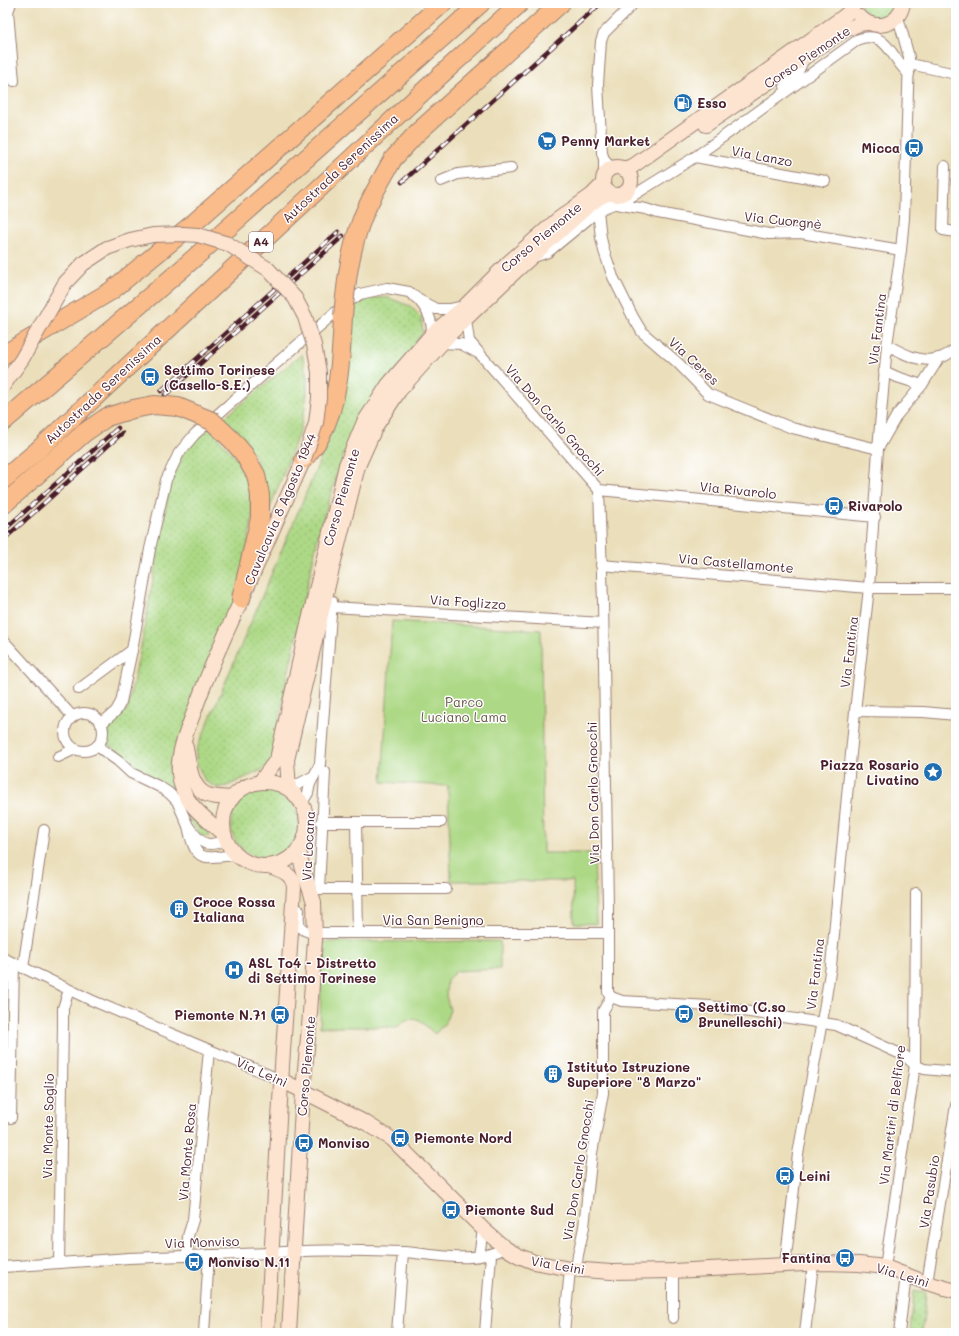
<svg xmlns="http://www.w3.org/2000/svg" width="959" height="1336" font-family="Mali,sans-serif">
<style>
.grass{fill:url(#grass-dots);stroke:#7c7c58}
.park{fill:#add986;stroke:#7c7c58}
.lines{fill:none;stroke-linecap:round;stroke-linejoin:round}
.street-casing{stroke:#9a7f73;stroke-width:12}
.secondary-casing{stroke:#9a7f73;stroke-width:16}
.highway-casing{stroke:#9a7f73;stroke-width:20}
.street{stroke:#fff;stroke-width:10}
.secondary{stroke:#fde4d0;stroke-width:14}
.highway{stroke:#f9bc8a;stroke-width:18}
.rail-casing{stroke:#4a1f2b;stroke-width:4.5}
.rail{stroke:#fff;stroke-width:3;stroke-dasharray:9;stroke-linecap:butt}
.secondary-bridge-casing{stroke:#9a7f73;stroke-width:16;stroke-linecap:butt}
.highway-bridge-casing{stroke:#9a7f73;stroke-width:20;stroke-linecap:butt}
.secondary-bridge{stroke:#fde4d0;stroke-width:14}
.highway-bridge{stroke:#f9bc8a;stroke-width:18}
.labels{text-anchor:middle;stroke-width:3;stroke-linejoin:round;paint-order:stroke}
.shield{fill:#fff;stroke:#80626b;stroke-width:1}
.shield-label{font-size:12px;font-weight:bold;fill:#4a1f2b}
.street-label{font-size:13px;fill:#4a1f2b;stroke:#fff}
.poi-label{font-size:13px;font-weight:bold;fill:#4a1f2b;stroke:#fff;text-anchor:start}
.park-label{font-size:13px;fill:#685746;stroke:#fff}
</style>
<defs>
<pattern id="grass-dots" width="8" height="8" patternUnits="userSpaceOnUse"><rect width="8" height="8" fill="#add986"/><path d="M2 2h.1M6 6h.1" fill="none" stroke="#96ba74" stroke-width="1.8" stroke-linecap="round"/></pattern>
</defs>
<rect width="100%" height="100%" fill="#fff"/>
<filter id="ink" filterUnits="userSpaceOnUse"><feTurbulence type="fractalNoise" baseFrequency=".025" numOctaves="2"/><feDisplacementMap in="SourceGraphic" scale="8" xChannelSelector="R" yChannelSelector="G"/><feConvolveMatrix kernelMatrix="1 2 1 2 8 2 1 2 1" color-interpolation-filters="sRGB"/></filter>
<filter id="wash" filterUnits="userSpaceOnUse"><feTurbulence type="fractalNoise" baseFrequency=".012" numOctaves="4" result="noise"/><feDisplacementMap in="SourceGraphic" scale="16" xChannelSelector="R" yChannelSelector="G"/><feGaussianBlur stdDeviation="0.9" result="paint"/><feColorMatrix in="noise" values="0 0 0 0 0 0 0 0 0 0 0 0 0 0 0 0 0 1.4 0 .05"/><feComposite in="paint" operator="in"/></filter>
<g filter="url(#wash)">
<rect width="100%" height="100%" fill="#ebdfbb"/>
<g class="grass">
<path d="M861,3H897C896,6 896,10 894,12C884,25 862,19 861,3Z"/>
<path d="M386,297L410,306L421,317L423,332L349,438L319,532L285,689L272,759L264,769L227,786L217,788L205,781L196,762V751L318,465L336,418L345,382L353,308L367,299Z"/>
<path d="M302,354L307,378V392L305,408L300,430L268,513L255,456L223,419Z"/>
<path d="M209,427L236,458L248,483L253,517L236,603L169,768L210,836L202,837L160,782L137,770L107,743L109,725L127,710L141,647L170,483L183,454Z"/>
<circle cx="265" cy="824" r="34"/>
<path d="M914,1291L926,1293L922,1333H910Z"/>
</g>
<g class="park">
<path d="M392,621L541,630L543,853H594L596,924L574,923L573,881H451L448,786L382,782Z"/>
<path d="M500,941V969L456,971L447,980L446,996L450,1010L445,1023L435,1034L418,1019L406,1020L397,1027H320L322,942Z"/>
</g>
</g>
<g filter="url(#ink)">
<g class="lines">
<g class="street-casing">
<g id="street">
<path d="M11,3L8,12L14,81"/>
<path d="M910,64L956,74"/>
<path d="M785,86L797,74L804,59"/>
<path d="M695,157L825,181"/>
<path d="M945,166L943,230L956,232"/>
<path d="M614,167C606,165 604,160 602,153L598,85L601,41L604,33L634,3"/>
<path d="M604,176V159"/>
<path d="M441,181L458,174L511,168"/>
<path d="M616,204L646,209L658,213L769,234L801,233L901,250"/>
<path d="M598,211L601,238L604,251L613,277L633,317L642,332L678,363L708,394L792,428L878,449"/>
<path d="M534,257L548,252L598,211L606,207L629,198L695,157L859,39C888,30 891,59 909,74"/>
<path d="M353,299L360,294L387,288L409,292L419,300L436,309H450L463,306"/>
<path d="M421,303C429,313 432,321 432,334"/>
<path d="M442,343L461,344L480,354L469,341L466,319"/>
<path d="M887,345C902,353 921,364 939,358C945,357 951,352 956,349"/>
<path d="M480,354L599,490L603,602L608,906V992L611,997"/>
<path d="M884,371L897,377L922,385"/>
<path d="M880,445L897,415L922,385L939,358"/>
<path d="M599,490L875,517"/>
<path d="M601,565L869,588H956"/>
<path d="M332,607L603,623"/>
<path d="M3,640L73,717"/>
<path d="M79,689L132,650L150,549L166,480L179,453L195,434L338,310"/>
<path d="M855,711L923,712L956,715"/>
<circle cx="84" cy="732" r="19"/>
<path d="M101,724L116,711L121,702L132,650"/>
<path d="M97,746L118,761L131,773L160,787L169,793L177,801L188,826"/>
<path d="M58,757L75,749"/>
<path d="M318,769L325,772L319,889H446"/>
<path d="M289,789L314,776"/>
<path d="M302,803L308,793L310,784L320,764L332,601"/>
<path d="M321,822H441"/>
<path d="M356,822L358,933"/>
<path d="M226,839C206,850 200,842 188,826C196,864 202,858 236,855"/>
<path d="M299,910C298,925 298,931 315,933H608"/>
<path d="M3,958L91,1000L281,1080"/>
<path d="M23,968L44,830"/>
<path d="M611,997L622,1001L710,1006L836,1025L905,1056L915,1065L924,1069L956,1072"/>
<path d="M11,1118L14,963"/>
<path d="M187,1256L188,1236L193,1220L209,1050"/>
<path d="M479,1256L483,1229"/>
<path d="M59,1263L63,1024V1008L69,990"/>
<path d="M785,1265L798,1154L824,1010L831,966L855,711L869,588L878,449L887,345L901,250L904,218L909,57L898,17"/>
<path d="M3,1267L129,1258L271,1253C313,1249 360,1251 403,1252C435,1254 475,1265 505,1248"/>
<path d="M885,1267L915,1065L916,893"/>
<path d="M576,1270L578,1255L584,1227L592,1153L603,1093V1011L611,997"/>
<path d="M673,1271V1318"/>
<path d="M927,1283L956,1105"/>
<path d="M204,1333L209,1255"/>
<path d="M397,1333L403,1252"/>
<path d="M485,1333L491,1255"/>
<path d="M564,1333L570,1269"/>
<path d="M805,1333L813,1264"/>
<path d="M899,1333L906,1275"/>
</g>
</g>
<g class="secondary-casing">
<g id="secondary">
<path d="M860,17C876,32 900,25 903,3"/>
<path d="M706,125L843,31L859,24L867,23"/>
<circle cx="617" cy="181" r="14"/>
<path d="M623,169L633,166L843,17L850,11L855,3"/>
<path d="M185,744C189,759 189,784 204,793C211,798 223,797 232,798"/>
<circle cx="265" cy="824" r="42"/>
<path d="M260,782L277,759L306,633L346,465L364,422L388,385L432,334L465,306L509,262L557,220L592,195L603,184"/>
<path d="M289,789L287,760L330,577L358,466L376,426L399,391L450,334L517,270L587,207L599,198L609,193"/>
<path d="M224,835C204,816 182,804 179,774C177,753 187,731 194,712C207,675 223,639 240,603C261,555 283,507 304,459"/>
<path d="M281,1080L366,1123L392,1139L483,1229L505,1248L519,1256L534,1262L570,1269L611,1272L673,1271L823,1263L859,1264L885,1267L927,1283L956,1291"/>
<path d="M267,1333L282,1066L294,888C294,874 281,870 269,866"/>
<path d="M289,1333L303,1091L309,1027L315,940L314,902L302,866L299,850"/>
</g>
</g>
<g class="highway-casing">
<g id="highway">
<path d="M393,159L417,133L561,3"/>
<path d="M3,355L111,291L195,222L443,3"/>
<path d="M3,422L183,268L481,3"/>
<path d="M304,459C309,452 316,445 320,437C340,400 341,357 343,316"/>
<path d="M3,480L37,451L442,74L520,3"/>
<path d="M3,505L84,433L107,417"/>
<path d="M241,599L260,518V509"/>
</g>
</g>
<use href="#street" class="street"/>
<use href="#secondary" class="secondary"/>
<use href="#highway" class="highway"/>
<g class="rail-casing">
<g id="rail">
<path d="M402,182L601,3"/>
<path d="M161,391L338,232"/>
<path d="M165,395L343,236"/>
<path d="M3,531L118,428"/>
<path d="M3,540L122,433"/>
</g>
</g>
<use href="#rail" class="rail"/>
<g class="secondary-bridge-casing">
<path id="secondary-bridge" d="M3,386L22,359L65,283L83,264L107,248L130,240L153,235L183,234L198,235L228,244L268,269L295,298L305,317L314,345L319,372V398L316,423L304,459"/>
</g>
<g class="highway-bridge-casing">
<g id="highway-bridge">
<path d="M343,316C346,283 350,250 362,219C370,198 382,179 393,159"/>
<path d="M107,417L133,409L154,405L178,407L212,421L232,440L244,454L256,475L260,495V509"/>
</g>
</g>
<use href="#secondary-bridge" class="secondary-bridge"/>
<use href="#highway-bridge" class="highway-bridge"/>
</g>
</g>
<defs>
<g id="fuel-disc" transform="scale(1)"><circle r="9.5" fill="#1f6fb2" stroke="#fff"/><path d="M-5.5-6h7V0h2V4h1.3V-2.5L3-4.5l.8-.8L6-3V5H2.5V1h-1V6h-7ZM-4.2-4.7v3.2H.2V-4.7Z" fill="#fff"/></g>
<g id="supermarket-disc" transform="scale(1)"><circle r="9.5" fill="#1f6fb2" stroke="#fff"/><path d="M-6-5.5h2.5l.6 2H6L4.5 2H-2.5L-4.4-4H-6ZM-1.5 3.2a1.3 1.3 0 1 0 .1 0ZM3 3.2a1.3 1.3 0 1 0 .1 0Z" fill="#fff"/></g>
<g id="bus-disc" transform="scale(1)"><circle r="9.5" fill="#1f6fb2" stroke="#fff"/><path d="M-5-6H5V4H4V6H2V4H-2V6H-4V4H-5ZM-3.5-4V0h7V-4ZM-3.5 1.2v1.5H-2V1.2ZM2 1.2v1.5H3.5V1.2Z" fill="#fff"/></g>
<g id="sight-disc" transform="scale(1)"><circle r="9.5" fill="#1f6fb2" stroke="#fff"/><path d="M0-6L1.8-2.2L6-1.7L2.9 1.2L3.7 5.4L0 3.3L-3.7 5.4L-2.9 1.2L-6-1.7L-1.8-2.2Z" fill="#fff"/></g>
<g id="building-disc" transform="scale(1)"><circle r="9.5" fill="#1f6fb2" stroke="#fff"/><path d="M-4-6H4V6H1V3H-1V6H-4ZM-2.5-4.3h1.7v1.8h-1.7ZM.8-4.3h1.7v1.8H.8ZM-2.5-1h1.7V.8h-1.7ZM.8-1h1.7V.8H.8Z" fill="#fff"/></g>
<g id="hospital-disc" transform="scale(1)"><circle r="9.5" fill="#1f6fb2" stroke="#fff"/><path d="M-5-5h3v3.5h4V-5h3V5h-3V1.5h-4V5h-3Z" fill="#fff"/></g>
</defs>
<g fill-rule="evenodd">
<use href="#fuel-disc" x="683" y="103"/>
<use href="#supermarket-disc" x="547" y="141"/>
<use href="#bus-disc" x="914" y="148"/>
<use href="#bus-disc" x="150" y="377"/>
<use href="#bus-disc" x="834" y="506"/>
<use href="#sight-disc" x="933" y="772"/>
<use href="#building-disc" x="179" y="909"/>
<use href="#hospital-disc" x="234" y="970"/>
<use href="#bus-disc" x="684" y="1014"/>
<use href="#bus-disc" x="280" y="1015"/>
<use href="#building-disc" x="553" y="1074"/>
<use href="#bus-disc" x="400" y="1138"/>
<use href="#bus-disc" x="304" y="1143"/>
<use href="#bus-disc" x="785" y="1176"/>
<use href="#bus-disc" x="451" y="1210"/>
<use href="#bus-disc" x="845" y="1258"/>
<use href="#bus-disc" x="194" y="1262"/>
</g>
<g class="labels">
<rect class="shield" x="249" y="232" width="24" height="20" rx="3"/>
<g class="shield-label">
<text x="261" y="246">A4</text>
</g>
<g class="street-label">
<text transform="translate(807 57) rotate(-34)" y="5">Corso Piemonte</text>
<text transform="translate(762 156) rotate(11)" y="5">Via Lanzo</text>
<text transform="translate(340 168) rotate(-43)" y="5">Autostrada Serenissima</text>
<text transform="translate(783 220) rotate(6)" y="5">Via Cuorgnè</text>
<text transform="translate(541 237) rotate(-40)" y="5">Corso Piemonte</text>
<text transform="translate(877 329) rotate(-83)" y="5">Via Fantina</text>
<text transform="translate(694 361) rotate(43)" y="5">Via Ceres</text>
<text transform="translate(103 389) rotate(-43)" y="5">Autostrada Serenissima</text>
<text transform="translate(555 420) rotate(49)" y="5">Via Don Carlo Gnocchi</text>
<text transform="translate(738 490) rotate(6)" y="5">Via Rivarolo</text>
<text transform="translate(341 497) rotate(-74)" y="5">Corso Piemonte</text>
<text transform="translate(280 509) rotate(-67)" y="5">Cavalcavia 8 Agosto 1944</text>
<text transform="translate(736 563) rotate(5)" y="5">Via Castellamonte</text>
<text transform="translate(468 602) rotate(4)" y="5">Via Foglizzo</text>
<text transform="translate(849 652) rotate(-83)" y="5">Via Fantina</text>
<text transform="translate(593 793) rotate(-91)" y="5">Via Don Carlo Gnocchi</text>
<text transform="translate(308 846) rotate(-87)" y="5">Via Locana</text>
<text x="433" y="925">Via San Benigno</text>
<text transform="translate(815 974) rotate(-83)" y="5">Via Fantina</text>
<text transform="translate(306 1066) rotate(-85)" y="5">Corso Piemonte</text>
<text transform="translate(262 1072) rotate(24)" y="5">Via Leinì</text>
<text transform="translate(892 1115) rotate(-83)" y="5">Via Martiri di Belfiore</text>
<text transform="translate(48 1126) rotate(-89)" y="5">Via Monte Soglio</text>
<text transform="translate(187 1152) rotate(-85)" y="5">Via Monte Rosa</text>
<text transform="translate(578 1170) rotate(-81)" y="5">Via Don Carlo Gnocchi</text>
<text transform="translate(929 1192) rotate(-81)" y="5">Via Pasubio</text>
<text transform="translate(202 1242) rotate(-2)" y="5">Via Monviso</text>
<text transform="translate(558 1265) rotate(10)" y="5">Via Leinì</text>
<text transform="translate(903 1275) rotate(17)" y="5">Via Leinì</text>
</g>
<g class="poi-label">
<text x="697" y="108">Esso</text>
<text x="561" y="146">Penny Market</text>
<text x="900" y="153" text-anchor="end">Micca</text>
<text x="164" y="375">Settimo Torinese<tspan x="164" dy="15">(Casello-S.E.)</tspan></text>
<text x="848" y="511">Rivarolo</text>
<text x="919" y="770" text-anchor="end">Piazza Rosario<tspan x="919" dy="15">Livatino</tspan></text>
<text x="193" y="907">Croce Rossa<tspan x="193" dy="15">Italiana</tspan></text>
<text x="248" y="968">ASL To4 - Distretto<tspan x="248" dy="15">di Settimo Torinese</tspan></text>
<text x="698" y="1012">Settimo (C.so<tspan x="698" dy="15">Brunelleschi)</tspan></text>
<text x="266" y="1020" text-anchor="end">Piemonte N.71</text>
<text x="567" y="1072">Istituto Istruzione<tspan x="567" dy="15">Superiore "8 Marzo"</tspan></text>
<text x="414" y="1143">Piemonte Nord</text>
<text x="318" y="1148">Monviso</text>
<text x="799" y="1181">Leini</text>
<text x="465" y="1215">Piemonte Sud</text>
<text x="831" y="1263" text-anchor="end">Fantina</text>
<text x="208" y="1267">Monviso N.11</text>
</g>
<g class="park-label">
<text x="464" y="707">Parco<tspan x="464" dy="15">Luciano Lama</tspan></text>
</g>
</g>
<rect width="959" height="1336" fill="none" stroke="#fff" stroke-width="16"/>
</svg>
